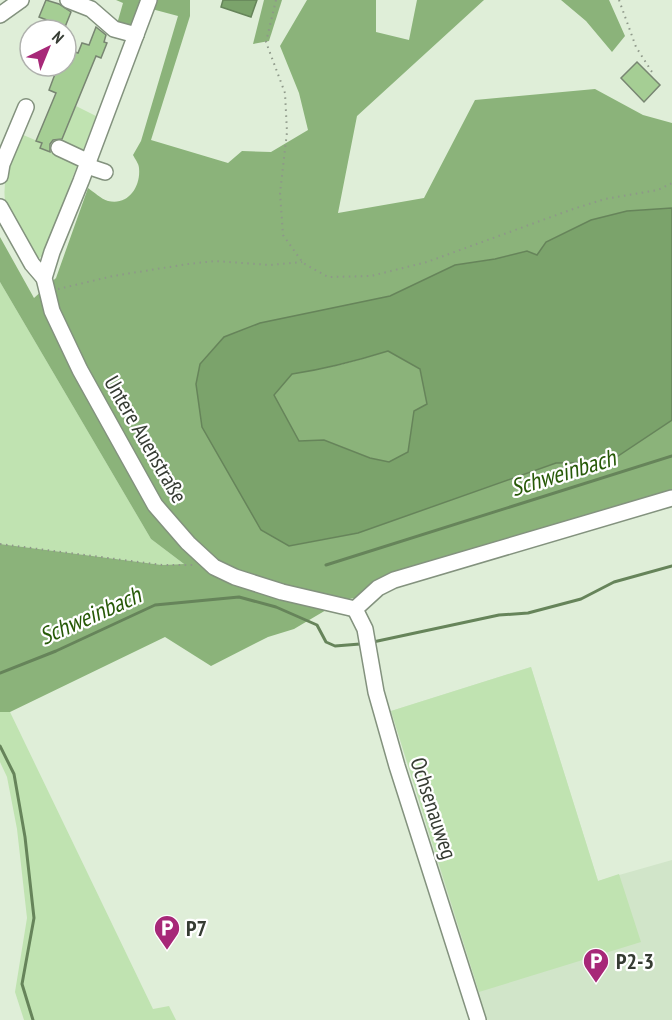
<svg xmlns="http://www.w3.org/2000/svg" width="672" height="1020" font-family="'PT Sans Narrow',sans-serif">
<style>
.built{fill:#d1e5c9}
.green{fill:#c0e3b1}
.forest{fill:#8bb37a}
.water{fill:#7ba36b;stroke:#66845a;stroke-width:1.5;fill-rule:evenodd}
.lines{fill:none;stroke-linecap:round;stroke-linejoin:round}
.stream{stroke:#66845a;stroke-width:3}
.building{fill:#a5ce94;stroke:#788672;stroke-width:1.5}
.minor-casing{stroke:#83927e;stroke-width:18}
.path{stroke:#8e9889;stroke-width:2;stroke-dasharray:1.5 4.5;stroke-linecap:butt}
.minor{stroke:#fff;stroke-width:15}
.labels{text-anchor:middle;stroke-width:4.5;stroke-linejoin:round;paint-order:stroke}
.street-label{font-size:22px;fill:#363c33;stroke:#fff}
.poi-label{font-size:22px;font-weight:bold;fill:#363c33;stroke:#fff;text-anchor:start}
.water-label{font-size:24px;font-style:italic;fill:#275907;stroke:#fff}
</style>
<rect width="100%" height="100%" fill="#dfeed8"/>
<path class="built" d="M531,667L598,881L672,860V1020H486L391,711Z"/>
<g class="green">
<path d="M76,106L96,116L43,255L38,259L6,205C0,181 13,156 21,134L42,143L41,148L56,154Z"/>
<path d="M0,282L151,539L184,564L162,565L0,544Z"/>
<path d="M531,667L598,881L619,874L641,942L479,992L391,711Z"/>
<path d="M0,712H10L153,1009L169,1006L176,1020H24L15,992L27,918L17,829L7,777L0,762Z"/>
</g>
<g class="forest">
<path d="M116,0H190V16L151,140L228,163L242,151L271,152L308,130L299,93L280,46L307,0H376V32L409,40L417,0H484L357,116L338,213L424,198L475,100L595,89L643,115L672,123V208L627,211L591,220L546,242L537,255L527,251L495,259L455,265L390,296L224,337L200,364L196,384L289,546L358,533L556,463L609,462L672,420V492L375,582L355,598L343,600L294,629L268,637L211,666L165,637L10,712H0V544L162,565L184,564L151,539L0,282V237L34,298L56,278L88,188C94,192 101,199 108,201C128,206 141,187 139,168C139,164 135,159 133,155L141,141L178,16L148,8L129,28L117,24L123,3Z"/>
<path d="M264,0H282L269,41L253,44Z"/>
<path d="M561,0H609L625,36L612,52L586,21Z"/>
<path d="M388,351L420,369L427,404L411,434L408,452L389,463L370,458L324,440L299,441L273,395L292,373C325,370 356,361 388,351Z"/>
</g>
<g class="water">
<path d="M223,0H257L251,17L221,7Z"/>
<path d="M672,208V420L609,462L556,463L358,533L289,546L261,530L202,427L196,384L200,364L224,337L260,323L390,296L455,265L495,259L527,251L537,255L546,242L591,220L627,211ZM388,351L420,369L427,404L414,411L408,452L389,462L370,458L324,440L299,441L274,395L292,374C325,369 356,361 388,351Z"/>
</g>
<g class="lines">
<g class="stream">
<path d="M326,565L672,456"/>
<path d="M373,642L499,615L528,613L581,599L614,582L672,566"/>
<path d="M0,673L56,651L155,605L239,597L276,607L317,625L326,642L335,646L360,644"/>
<path d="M0,746L14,774L25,837L34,918L22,984L33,1020"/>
</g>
</g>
<g class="building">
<path d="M46,0L59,4L71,12L65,27L39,17Z"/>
<path d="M96,27L106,35L104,42L107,43L101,58L96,56L62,139L53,140L50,144V152L40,148L42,143L36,141L56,93L49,90L58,66H66V49L78,53L82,43L89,45Z"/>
<path d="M637,62L660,85L644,102L621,78Z"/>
</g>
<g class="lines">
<g class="minor-casing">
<g id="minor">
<path d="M68,0L91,9L114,29L136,35"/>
<path d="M149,0L81,181L52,252L44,278L52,311L80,370L155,505L188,543L214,567L235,577L282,592L355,609"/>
<path d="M0,15L21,0"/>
<path d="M59,148L89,162"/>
<path d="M87,166L105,172"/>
<path d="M0,176L2,164L26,107"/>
<path d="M0,207L32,264L44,278"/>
<path d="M355,609L365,629L376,692L397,766L478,1020"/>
<path d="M355,609L378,588L394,580L672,498"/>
</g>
</g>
<g class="path">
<path d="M276,0L266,42L285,93L287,132L280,193L283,235L303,263L328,277L371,276L427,262L573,209L605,199L658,190L672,183"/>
<path d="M619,0L636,47L652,72"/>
<path d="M58,289L113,276L188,264L215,261L270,265L302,262"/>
<path d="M0,544L162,565H194"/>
</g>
<use href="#minor" class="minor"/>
</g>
<defs>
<g id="parking-pin" transform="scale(1.35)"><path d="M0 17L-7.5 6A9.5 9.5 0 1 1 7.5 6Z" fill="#a72878" stroke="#fff"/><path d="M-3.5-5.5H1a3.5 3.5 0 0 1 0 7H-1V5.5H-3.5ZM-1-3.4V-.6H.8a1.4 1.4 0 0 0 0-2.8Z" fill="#fff"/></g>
</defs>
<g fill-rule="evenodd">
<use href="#parking-pin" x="167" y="928"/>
<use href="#parking-pin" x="596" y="961"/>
</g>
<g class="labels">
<g class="street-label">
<text transform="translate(146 439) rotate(60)" y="8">Untere Auenstraße</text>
<text transform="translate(434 808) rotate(72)" y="8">Ochsenauweg</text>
</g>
<g class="poi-label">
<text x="186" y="936">P7</text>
<text x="616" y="969">P2-3</text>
</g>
<g class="water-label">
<text transform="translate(563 473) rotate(-17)" y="8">Schweinbach</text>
<text transform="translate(90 616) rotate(-24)" y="8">Schweinbach</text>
</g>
</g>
<g transform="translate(48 48) rotate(43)"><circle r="28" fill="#ffffff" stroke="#afb1ad" stroke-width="1.5"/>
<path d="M0-4.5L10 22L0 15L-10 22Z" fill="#a72878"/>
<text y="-9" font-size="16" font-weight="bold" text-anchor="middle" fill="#363c33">N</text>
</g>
</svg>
